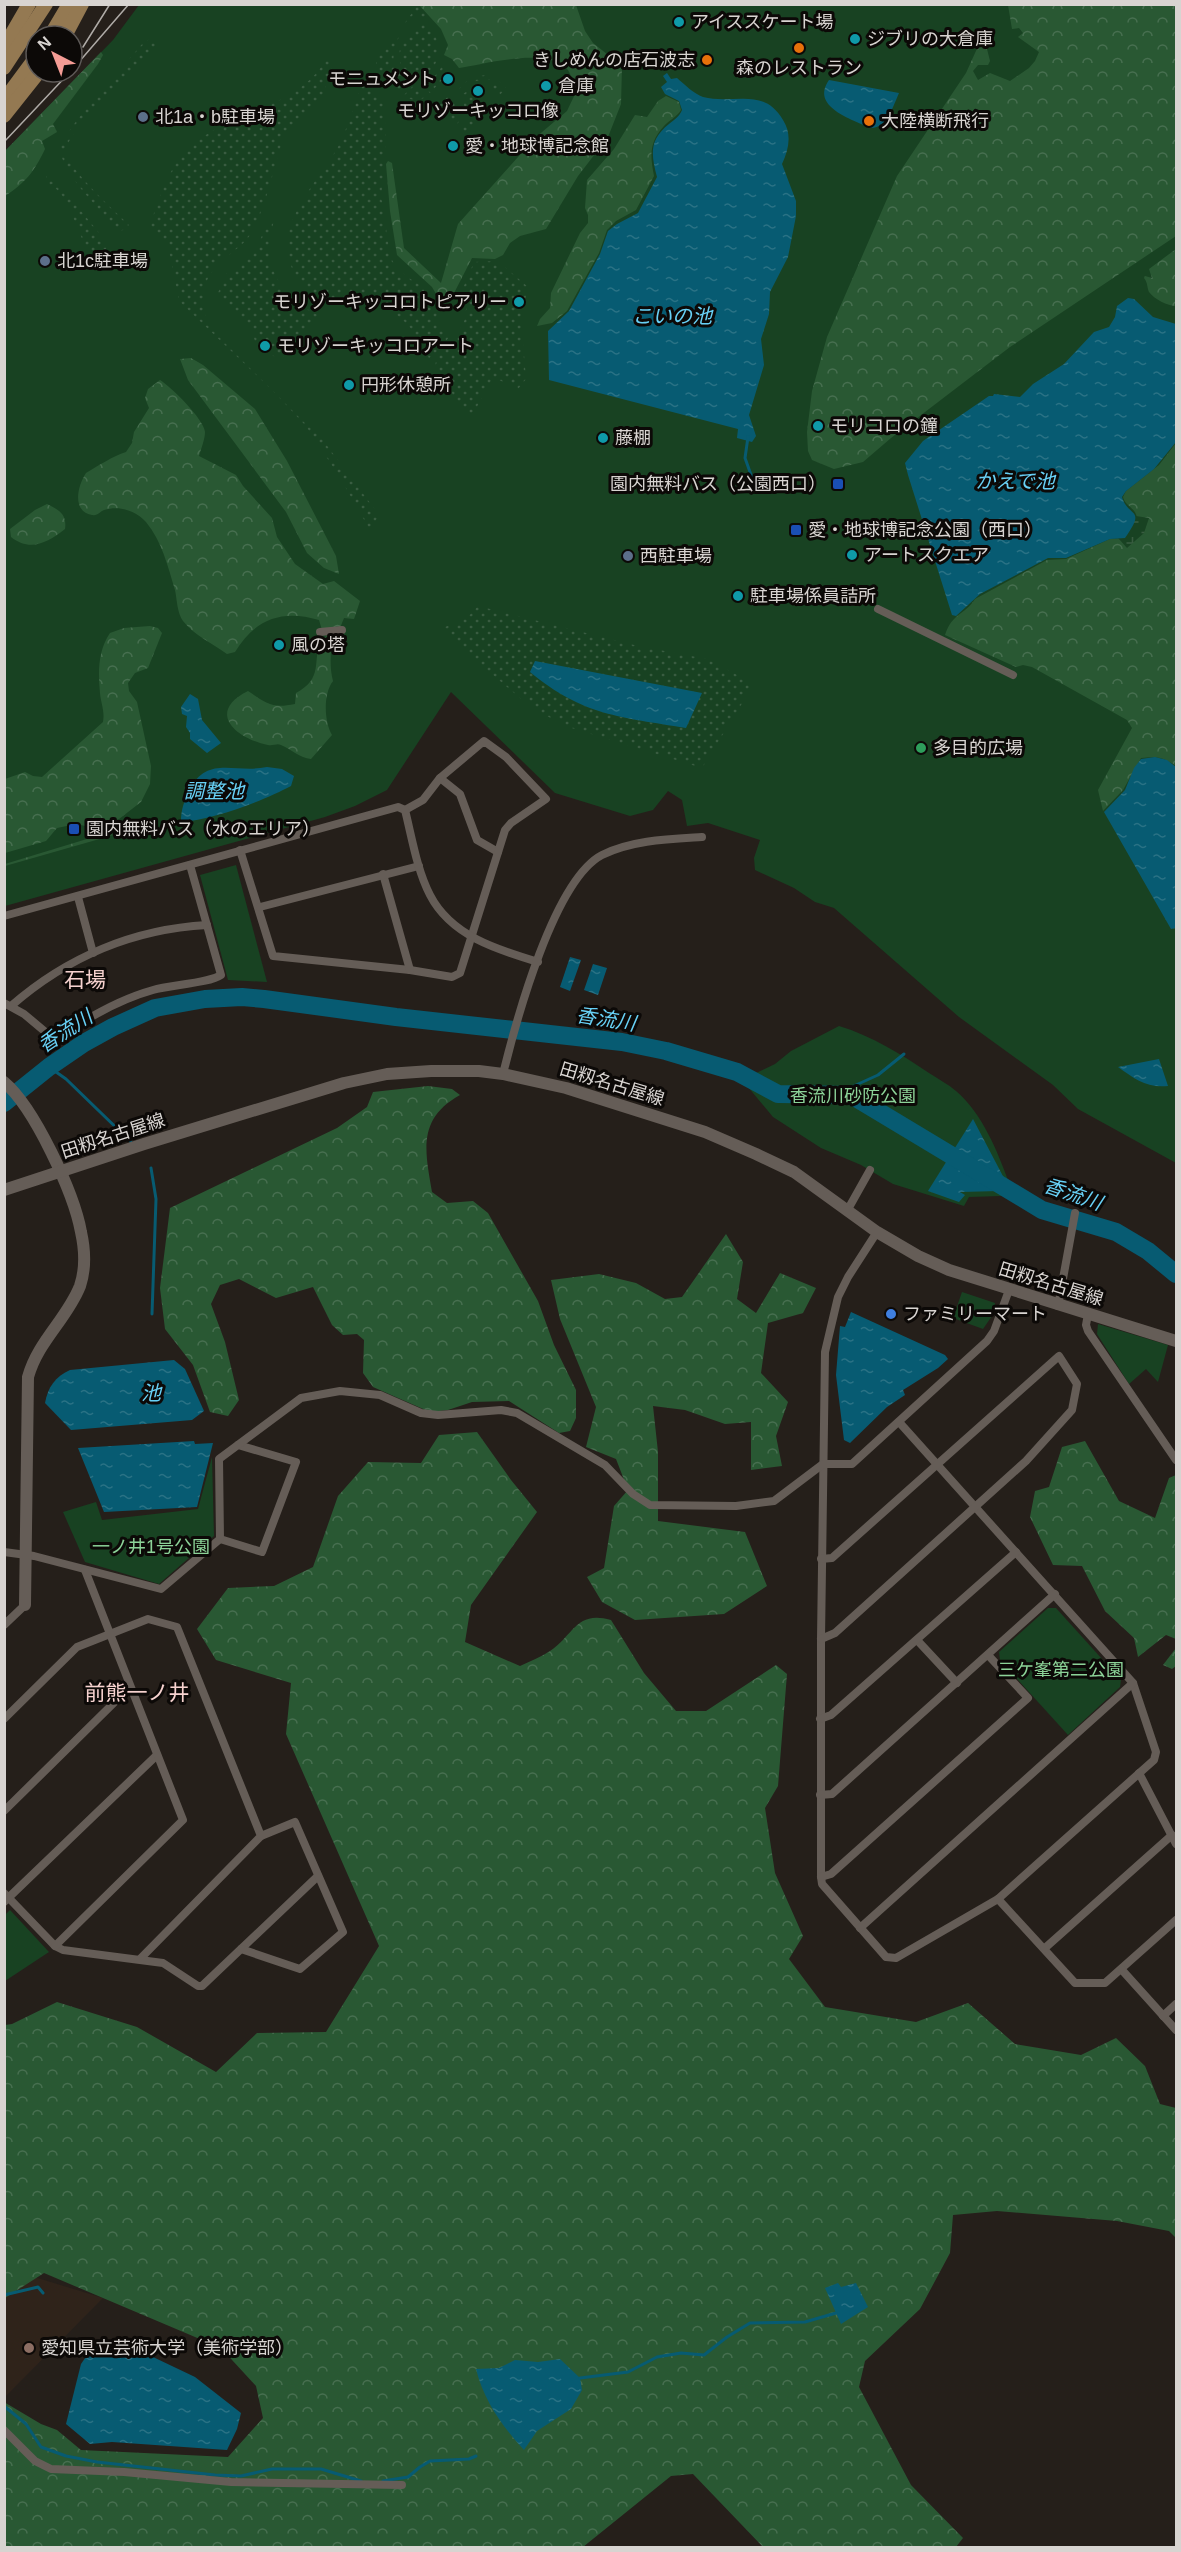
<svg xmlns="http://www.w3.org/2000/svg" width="1181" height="2552" font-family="Helvetica,'Noto Sans JP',sans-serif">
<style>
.built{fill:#2f231a}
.green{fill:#184222}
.forest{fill:url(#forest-crowns)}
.wetland{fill:url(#wetland-marsh)}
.garden{fill:url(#garden-dots);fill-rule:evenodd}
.water{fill:url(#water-ripples)}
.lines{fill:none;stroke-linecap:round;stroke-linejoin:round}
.stream{stroke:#075b72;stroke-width:3}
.river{stroke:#075b72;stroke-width:18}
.street{stroke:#655d57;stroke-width:8}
.secondary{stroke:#655d57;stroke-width:12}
.primary{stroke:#947952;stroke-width:14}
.tram{stroke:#afaba7;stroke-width:1.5}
.culture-dot{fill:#0f9aa8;stroke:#0c0907;stroke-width:2}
.food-dot{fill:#e8710a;stroke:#0c0907;stroke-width:2}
.service-dot{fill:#5c6f8a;stroke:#0c0907;stroke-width:2}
.transit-dot{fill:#1a4fb4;stroke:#0c0907;stroke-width:2}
.leisure-dot{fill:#2e9e5b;stroke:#0c0907;stroke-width:2}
.shop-dot{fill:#3f7fe0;stroke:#0c0907;stroke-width:2}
.education-dot{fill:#8d6e63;stroke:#0c0907;stroke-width:2}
.labels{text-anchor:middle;stroke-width:6;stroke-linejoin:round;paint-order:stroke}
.poi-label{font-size:18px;fill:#d8d4d1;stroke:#0c0907;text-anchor:start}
.street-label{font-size:18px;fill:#d8d4d1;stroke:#0c0907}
.park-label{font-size:18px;fill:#8cd398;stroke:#0c0907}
.water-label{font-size:20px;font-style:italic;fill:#68d1f6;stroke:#0c0907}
.quarter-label{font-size:21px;fill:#f6d2cf;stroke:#0c0907}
</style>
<defs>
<pattern id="forest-crowns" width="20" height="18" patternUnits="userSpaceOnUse" patternTransform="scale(1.5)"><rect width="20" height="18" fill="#295833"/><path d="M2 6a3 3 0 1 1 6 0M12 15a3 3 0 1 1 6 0" fill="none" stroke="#476f50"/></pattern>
<pattern id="wetland-marsh" width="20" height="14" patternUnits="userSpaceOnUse" patternTransform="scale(1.5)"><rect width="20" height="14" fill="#184222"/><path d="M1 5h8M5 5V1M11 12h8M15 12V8" fill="none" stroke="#395c41"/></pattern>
<pattern id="garden-dots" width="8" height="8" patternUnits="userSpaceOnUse" patternTransform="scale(1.5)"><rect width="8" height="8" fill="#184222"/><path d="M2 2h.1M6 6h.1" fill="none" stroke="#395c41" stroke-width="1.8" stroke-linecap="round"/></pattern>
<pattern id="water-ripples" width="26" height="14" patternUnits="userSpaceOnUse" patternTransform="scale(1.5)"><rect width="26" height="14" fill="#075b72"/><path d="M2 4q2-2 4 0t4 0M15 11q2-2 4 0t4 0" fill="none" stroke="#2a7285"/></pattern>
</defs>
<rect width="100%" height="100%" fill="#251f1a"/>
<path class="built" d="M5,2268L103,2298L5,2397Z"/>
<g class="green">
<path d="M139,5H1176V1163L1078,1109L1053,1085L959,1017L834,908L815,902L794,888L755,870L754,858L760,840L708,823L687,826L682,800L668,791L653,810L630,816L555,793L451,692L387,790L355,806L325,817L5,906V151L113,40Z"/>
<path d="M236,865L267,982L228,980L200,875Z"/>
<path d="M839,1026C872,1036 901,1054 929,1073C938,1079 948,1084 956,1091C982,1113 998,1152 1009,1183L1001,1196L969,1197L964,1206L893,1184L861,1165L821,1148L773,1117L748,1087L752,1075L775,1064L791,1051Z"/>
<path d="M962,1292L995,1303L994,1313L983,1329L953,1318Z"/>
<path d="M1098,1324L1168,1345L1158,1382L1146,1369L1129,1384L1097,1334Z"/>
<path d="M212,1457L214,1536L159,1584L85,1562L63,1512L96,1502L102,1520L198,1509Z"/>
<path d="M1048,1608H1056L1121,1680L1120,1687L1068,1735L1000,1660L999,1652Z"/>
<path d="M10,1910L49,1952L5,1981V1915Z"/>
</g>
<g class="forest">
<path d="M419,5H576L585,31L593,43L622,66L621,104L608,137L578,176L546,229L520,236L510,243L503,255L495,259L472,258L453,295L442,304L432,287L397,255L390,211L386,164L388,161L392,163L404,248L441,283L458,224L535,138L567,111L576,92C573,86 572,76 568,70C550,46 484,64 459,68L452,59L444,55L448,45L441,29Z"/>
<path d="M1008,5H1176V236L1010,347L891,438L863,462L834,469L812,460L808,451L807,432L812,391L827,337L897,176L966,73L980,42L987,49L990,61L988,65H978L973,71L978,80L990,73L1010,81L1029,68L1035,61L1039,52L1018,37L1023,33L1019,28L1012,29Z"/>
<path d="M101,52L103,55L98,64L53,124L57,132L42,141L45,149C34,172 26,182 5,196V151Z"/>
<path d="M666,96L679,102L681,110C677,117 669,120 664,126C649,142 650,156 654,176L636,210L616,221L607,230L599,253L567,311L552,323L537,326L540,319L550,308L551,293L580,233L588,223V215L585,208L587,180L614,149L635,115L647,117L658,101Z"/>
<path d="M1176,249V306C1168,306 1154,299 1149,292C1147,288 1148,283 1144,278L1145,276L1152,278L1149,269Z"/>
<path d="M191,358L203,365L255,409L287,461L336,556L339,574L324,568L307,553L286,512L188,380L180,359Z"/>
<path d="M160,380C171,387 204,419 205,432C205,439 201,449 199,456L236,475L243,486L272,518L277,537L295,564L323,584L334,581L360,601L354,619L344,618L340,628L322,630L319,620C282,609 255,619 235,652L227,654C213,644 194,635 183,621C177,613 177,599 175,590C168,567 162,541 146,522C136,511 120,505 104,510C99,512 98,516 92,515C71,511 78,485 86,473C98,466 113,456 126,452L132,443L134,432L149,408L145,398L148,389Z"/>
<path d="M1176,443V766C1164,757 1156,756 1141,758L1123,790L1103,811L1098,790L1132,728L1127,720L1032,667L1023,665L1016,667L945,635C953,612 964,616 975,599L1047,560L1066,559L1110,539L1125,538L1137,518C1136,508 1125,506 1123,497L1126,491L1159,465Z"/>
<path d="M47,504C59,510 67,514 65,529C47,543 30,552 11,537L10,529L35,510Z"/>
<path d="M150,626L158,628L162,633L148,668L135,673L128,683L129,691L137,702L151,766L150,784L141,802L119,819L90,827L76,824L57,828L46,841L5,853V779L25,772L33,776L42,777L103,722C105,711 101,704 100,693C98,671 98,651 110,633L124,628Z"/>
<path d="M327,636L332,637C331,652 329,666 333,681C323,694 324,721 332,735L311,759C300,758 291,749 281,745C277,743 273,746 268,745C235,738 206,712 248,691C266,703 271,709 295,704L296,693C324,678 312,662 321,638Z"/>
<path d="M123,828L124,832L5,866V864Z"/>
<path d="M428,1086L452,1089L460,1095C417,1119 425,1151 432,1192L447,1203L473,1201L488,1213L538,1301L554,1345L576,1390V1418L570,1431L559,1433L509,1401L472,1402L448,1410L430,1412L373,1387L363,1373L364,1340L357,1334L343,1335L332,1325L313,1287L276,1298L239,1279L220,1285L211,1304L225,1342L239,1400L228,1416L210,1412L193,1365L165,1329L160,1288L170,1208L337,1128L367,1107L373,1092Z"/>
<path d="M726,1234L743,1262L737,1299L756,1313L780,1273L816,1288L803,1313L768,1323L761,1373L788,1402L776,1436L782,1466L751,1470V1422L725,1424L685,1410L653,1406L658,1452V1521L745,1532L767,1586L724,1614L635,1620L602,1602L587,1577L604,1568L614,1506L628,1490L616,1459L586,1447L596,1407L560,1319L551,1280L599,1274L636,1283L665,1299L682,1297Z"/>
<path d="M477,1432L511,1480L537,1512L471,1605L465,1642L520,1666C530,1661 541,1657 550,1651C574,1635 576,1610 611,1620L644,1673L676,1711H706L776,1665L787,1674L778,1786L765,1808L775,1873L803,1936L789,1959L825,2007L916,2022L968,2003L1015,2044L1081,2055L1116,2038L1145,2066L1160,2104L1176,2108V2238L1169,2231L1117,2221L997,2211L953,2215L950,2253L920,2309L865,2361L859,2387L911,2485L963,2538L956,2547H763L693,2474L671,2476L583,2547H5L4,2402L41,2424L57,2430L81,2450L228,2457L263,2418L256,2386L221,2348L44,2273L5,2298V2025L12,2024L57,2002L137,2027L216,2072L257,2033L326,2032L379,1946L286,1734L291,1683L216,1660L197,1629L228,1588L274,1586L313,1567L338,1496L368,1462L421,1463L439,1435Z"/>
<path d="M1085,1441L1119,1501L1155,1518L1169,1478L1176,1475V1639L1166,1635L1138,1657L1134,1638L1105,1611L1082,1566L1053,1565L1030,1517L1035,1491L1049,1487L1062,1447Z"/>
<path d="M1176,1648V1666L1172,1669L1163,1665Z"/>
</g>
<path class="wetland" d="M1123,514L1149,518L1144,533L1127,548L1110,529Z"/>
<g class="garden">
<path d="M417,6L428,17H417C401,29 388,49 396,69L387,79L376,67V57L379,53L382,55Z"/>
<path d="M420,23H428L431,26C460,80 392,93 400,49C402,38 411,28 420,23Z"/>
<path d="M152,38L159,44C143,60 64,132 66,152C68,169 116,212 129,225L120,232C101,210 62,175 59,146L77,120L143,43Z"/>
<path d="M327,59L332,67C328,77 326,90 320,99C308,115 293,121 282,142C273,170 267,203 253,230C246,244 234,250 223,260C201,278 196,306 213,330L307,419L379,515L370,530L339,476L306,426L274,392L179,301L168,245L148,229C158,205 164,178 180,158C224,106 290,117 327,59Z"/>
<path d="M442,66L451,67V70L430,93L423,86L438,73Z"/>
<path d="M399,73L410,83L400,93L390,82Z"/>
<path d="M491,74L506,88L498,97L491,91L494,83L491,80C477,80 468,80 459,94L454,90L457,91L470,78Z"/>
<path d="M363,80L372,86L384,104L386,138L381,199L385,208L384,219C388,227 385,233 388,242C389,247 390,254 392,260C397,272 414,281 424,288L425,298L438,310L435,323L449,337L440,349L429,358C411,321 393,305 352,298L341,306C333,302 323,300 315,296C306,291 299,281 294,272C269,227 319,182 339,145C349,124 356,102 363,80Z"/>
<path d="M482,84L486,92L473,100L471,108L467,110L471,112V115L467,116L463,101L469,99L463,94L475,86L477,89L479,85Z"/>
<path d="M413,86L420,88L427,96C419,102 411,101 404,95Z"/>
<path d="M448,96L458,103L455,110L460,112L461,117L457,125L438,107Z"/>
<path d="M477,107L483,113L465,133L459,127L463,121L467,123L473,119Z"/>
<path d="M49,172L109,245L93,265L66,200L52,184L48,187L46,175Z"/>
<path d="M274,221C259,267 282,298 322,317L296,336L283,357L273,356L255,341L252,332L235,316L217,295L227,273L254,254L264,231Z"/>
<path d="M498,261L528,287L521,318L526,379L518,389L493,377L473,414C461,410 451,399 451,385L434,372L437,356C451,344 459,334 466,317L465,312L469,303L461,293L474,262Z"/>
<path d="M478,606L638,646L707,659L754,684L702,768L562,725L526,703L446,635L445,627L467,618ZM531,672L686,728C621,717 583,716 531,672Z"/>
</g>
<g class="water">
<path d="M667,73L671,79L677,78C684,84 694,94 703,97C733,105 763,86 783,120C792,134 789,149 782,164L796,201V216L788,257L770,292L769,314L761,339L764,365L749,415L756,436L752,442L737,438L738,429L549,380L548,331L569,311L600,254L608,231L617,224L638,213L657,177C651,154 649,140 669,124C675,119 679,117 682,110L679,101L665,94L661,87L667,82L663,76Z"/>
<path d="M829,80L899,93C893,106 887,129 870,128C852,119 810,107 829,80Z"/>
<path d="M1128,298L1134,299L1153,317L1176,324V442L1154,469L1126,491L1122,497C1128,518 1147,507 1125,538L1110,539L1066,558H1048L980,594L956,616L952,615L908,475L905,463L923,441L989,396H993L994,394L1020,397L1033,384L1064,364L1094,332L1109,327L1115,317L1117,306Z"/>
<path d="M535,661L702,693L686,728C621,717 583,716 530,672Z"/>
<path d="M190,694L198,699L202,720L221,743L207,753L190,739V733L186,727L187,716L182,714L181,707Z"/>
<path d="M1155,757L1167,760L1176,767V928L1171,929L1104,812L1125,790L1134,768L1141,759Z"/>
<path d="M267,767L282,769L294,776L291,786C263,801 212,820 181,822C181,809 184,802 189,791C207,754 234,774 267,767Z"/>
<path d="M570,957L581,960L570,991L560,987Z"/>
<path d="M593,964L607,968L598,995L584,990Z"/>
<path d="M1159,1059L1168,1086C1146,1088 1135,1079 1118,1067Z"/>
<path d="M973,1119L1006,1182L999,1191L960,1192L965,1195L959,1202L928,1191Z"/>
<path d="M851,1312L945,1355L948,1359L938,1368L903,1390L905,1395L887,1407L850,1443L844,1440L836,1375L840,1326L845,1327Z"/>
<path d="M174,1360L185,1369L204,1411L192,1420L71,1430L45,1403C48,1387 55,1377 70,1370Z"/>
<path d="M194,1441L195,1444L213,1443L197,1507L104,1512L78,1448Z"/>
<path d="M838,2283L841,2287L856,2283L868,2307L841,2324L825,2288Z"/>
<path d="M121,2338L153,2357L195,2377L241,2413L237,2429L227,2450L112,2442L90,2444L66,2424L81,2364L92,2348Z"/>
<path d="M560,2359L580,2378L582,2390L571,2409L537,2431L524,2450C502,2426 484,2401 476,2369L499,2368L515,2360L538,2362Z"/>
</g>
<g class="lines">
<g class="stream">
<path d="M748,437L745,458L755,486"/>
<path d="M49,1067L66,1079L131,1142"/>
<path d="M834,1095L878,1075L904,1054"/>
<path d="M151,1168L156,1199L152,1314"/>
<path d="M4,2295L38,2287L43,2293"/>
<path d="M580,2378L628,2372L657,2357L681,2353L704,2355L727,2337L750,2323L805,2322L836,2313"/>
<path d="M4,2406L26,2424L41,2447L66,2456L97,2462L215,2475L241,2476L272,2469H321L361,2481"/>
<path d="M383,2481L408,2477L420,2467L430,2461L469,2459L476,2456"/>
</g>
<path class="river" d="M4,1103L49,1067L84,1043L113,1027L155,1008L205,999L242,997L264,999L396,1017L622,1042L666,1051L737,1072L778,1094L851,1095L1042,1210L1116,1232L1148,1251L1176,1274"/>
<g class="street">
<path d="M878,609L1013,675"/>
<path d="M320,632L342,630"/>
<path d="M440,778L460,794L477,840L498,852"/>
<path d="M240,850L273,956L410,970L452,977L460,973L505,830L511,823L546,799L506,757L484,741L440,778L423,800L405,810"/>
<path d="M383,874L410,970"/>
<path d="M78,897L93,953"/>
<path d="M260,907L419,866"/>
<path d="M4,916L398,807L405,810C412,838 417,870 430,895C451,936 498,950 538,962"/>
<path d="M4,1003L24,1014L55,1040C85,1019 117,1000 153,990C170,985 210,983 221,975L190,865"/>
<path d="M11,1006C67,957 134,929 207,925"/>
<path d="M503,1074C516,1021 554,880 602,855C632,840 670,839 702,837"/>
<path d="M847,1211L870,1170"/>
<path d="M877,1232L848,1277L838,1297L825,1352L821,1639V1877L822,1884L886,1957L896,1958L998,1899L1154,1760L1156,1752L1133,1683L899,1422"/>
<path d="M1058,1306L1075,1213"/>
<path d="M1088,1314L1086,1325L1088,1331L1176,1460"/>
<path d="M220,1539L262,1552L296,1462L238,1445"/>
<path d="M4,1552L34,1556L161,1589L220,1539L219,1459L301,1398L340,1391L380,1395L421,1413L438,1415L501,1410L517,1413L605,1465L633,1494L650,1505L736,1506L774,1501L823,1464H852L987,1341L994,1331L1009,1290"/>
<path d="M4,1625L25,1605"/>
<path d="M821,1639L835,1633L1026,1461L1072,1410L1077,1384L1059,1356L832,1558L821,1559"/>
<path d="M917,1640L957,1683"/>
<path d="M4,1719L77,1647L148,1619L177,1627L261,1836L140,1959"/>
<path d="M820,1719L831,1715L1016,1552"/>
<path d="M1139,1773L1176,1844"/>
<path d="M820,1795L832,1794L1055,1594"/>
<path d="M4,1811L130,1687"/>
<path d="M821,1877L831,1874L1028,1698L988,1655"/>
<path d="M4,1893L55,1946L63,1950L163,1963L198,1986H202L318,1876"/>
<path d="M998,1899L1075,1983H1105L1176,1920"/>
<path d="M4,1902L157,1755"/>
<path d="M860,1928L1133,1683"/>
<path d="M55,1946L183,1820L85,1570"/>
<path d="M1045,1948L1172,1835"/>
<path d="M241,1949L300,1969L343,1932L295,1822L261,1836"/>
<path d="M1122,1970L1176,2030"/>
<path d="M1163,2016L1176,2004"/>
<path d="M4,2430L35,2461L51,2469L124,2472L231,2482L402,2485"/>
</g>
<g class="secondary">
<path d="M4,1082C34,1107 74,1193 81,1232C85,1250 86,1268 80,1286C67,1319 38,1341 28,1377L25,1605"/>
<path d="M4,1190L144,1144L344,1083L387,1074L431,1071H479L503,1074L566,1088L705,1132L756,1154L794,1172L877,1232L918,1256L949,1270L1176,1341"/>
</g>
<g class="primary">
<path d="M50,36L69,4"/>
<path d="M65,36L82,4"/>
<path d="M4,47L29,4"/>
<path d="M4,68L46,4"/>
<path d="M4,100L36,57"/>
<path d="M4,116L39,72"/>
</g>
<g class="tram">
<path d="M83,47L110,4"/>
<path d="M72,70L129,4"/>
<path d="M4,142L70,72"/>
</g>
</g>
<g class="culture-dot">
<circle cx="679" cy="22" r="6"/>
<circle cx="855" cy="39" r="6"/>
<circle cx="448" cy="79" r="6"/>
<circle cx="546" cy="86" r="6"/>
<circle cx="478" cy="91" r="6"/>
<circle cx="453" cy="146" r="6"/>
<circle cx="519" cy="302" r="6"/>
<circle cx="265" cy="346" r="6"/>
<circle cx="349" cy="385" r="6"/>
<circle cx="818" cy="426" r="6"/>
<circle cx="603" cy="438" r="6"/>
<circle cx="852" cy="555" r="6"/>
<circle cx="738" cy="596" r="6"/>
<circle cx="279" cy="645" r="6"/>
</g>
<g class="food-dot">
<circle cx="799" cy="48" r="6"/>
<circle cx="707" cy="60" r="6"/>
<circle cx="869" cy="121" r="6"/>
</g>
<g class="service-dot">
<circle cx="143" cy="117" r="6"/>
<circle cx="45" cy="261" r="6"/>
<circle cx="628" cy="556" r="6"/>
</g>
<g class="transit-dot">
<rect x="832" y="478" width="12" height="12" rx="3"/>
<rect x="790" y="524" width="12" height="12" rx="3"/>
<rect x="68" y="823" width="12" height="12" rx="3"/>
</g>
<circle class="leisure-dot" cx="921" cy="748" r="6"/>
<circle class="shop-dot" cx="891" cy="1314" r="6"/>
<circle class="education-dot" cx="29" cy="2348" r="6"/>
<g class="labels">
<g class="poi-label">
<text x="691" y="28">アイススケート場</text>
<text x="867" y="45">ジブリの大倉庫</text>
<text x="695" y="66" text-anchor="end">きしめんの店石波志</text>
<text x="799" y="74" text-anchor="middle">森のレストラン</text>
<text x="436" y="85" text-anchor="end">モニュメント</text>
<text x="558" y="92">倉庫</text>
<text x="478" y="117" text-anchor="middle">モリゾーキッコロ像</text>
<text x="155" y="123">北1a・b駐車場</text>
<text x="881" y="127">大陸横断飛行</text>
<text x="465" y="152">愛・地球博記念館</text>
<text x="57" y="267">北1c駐車場</text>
<text x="507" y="308" text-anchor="end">モリゾーキッコロトピアリー</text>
<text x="277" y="352">モリゾーキッコロアート</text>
<text x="361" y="391">円形休憩所</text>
<text x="830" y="432">モリコロの鐘</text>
<text x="615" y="444">藤棚</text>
<text x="826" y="490" text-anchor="end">園内無料バス（公園西口）</text>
<text x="808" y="536">愛・地球博記念公園（西口）</text>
<text x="864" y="561">アートスクエア</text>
<text x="640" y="562">西駐車場</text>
<text x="750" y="602">駐車場係員詰所</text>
<text x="291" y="651">風の塔</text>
<text x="933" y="754">多目的広場</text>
<text x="86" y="835">園内無料バス（水のエリア）</text>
<text x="903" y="1320">ファミリーマート</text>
<text x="41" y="2354">愛知県立芸術大学（美術学部）</text>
</g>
<g class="street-label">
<text transform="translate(612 1084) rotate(17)" y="6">田籾名古屋線</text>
<text transform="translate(113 1136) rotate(-18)" y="6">田籾名古屋線</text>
<text transform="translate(1051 1284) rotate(17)" y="6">田籾名古屋線</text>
</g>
<g class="park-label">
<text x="853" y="1102">香流川砂防公園</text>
<text x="151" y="1553">一ノ井1号公園</text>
<text x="1061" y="1676">三ケ峯第二公園</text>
</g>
<g class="water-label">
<text x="672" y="323">こいの池</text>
<text x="1015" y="488">かえで池</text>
<text x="214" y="798">調整池</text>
<text transform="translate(606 1019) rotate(9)" y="7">香流川</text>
<text transform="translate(65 1031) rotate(-33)" y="7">香流川</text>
<text transform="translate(1073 1194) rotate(19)" y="7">香流川</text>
<text x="151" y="1400">池</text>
</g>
<g class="quarter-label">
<text x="85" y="987">石場</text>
<text x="137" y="1700">前熊一ノ井</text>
</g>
</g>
<rect width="1181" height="2552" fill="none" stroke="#d8d4d1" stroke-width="12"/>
<g transform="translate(54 54) rotate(318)"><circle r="28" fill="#0c0907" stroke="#5e5a58" stroke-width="1.5"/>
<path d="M0-4.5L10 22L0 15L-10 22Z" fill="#f59c95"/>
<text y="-9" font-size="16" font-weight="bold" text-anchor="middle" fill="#d8d4d1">N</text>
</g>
</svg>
